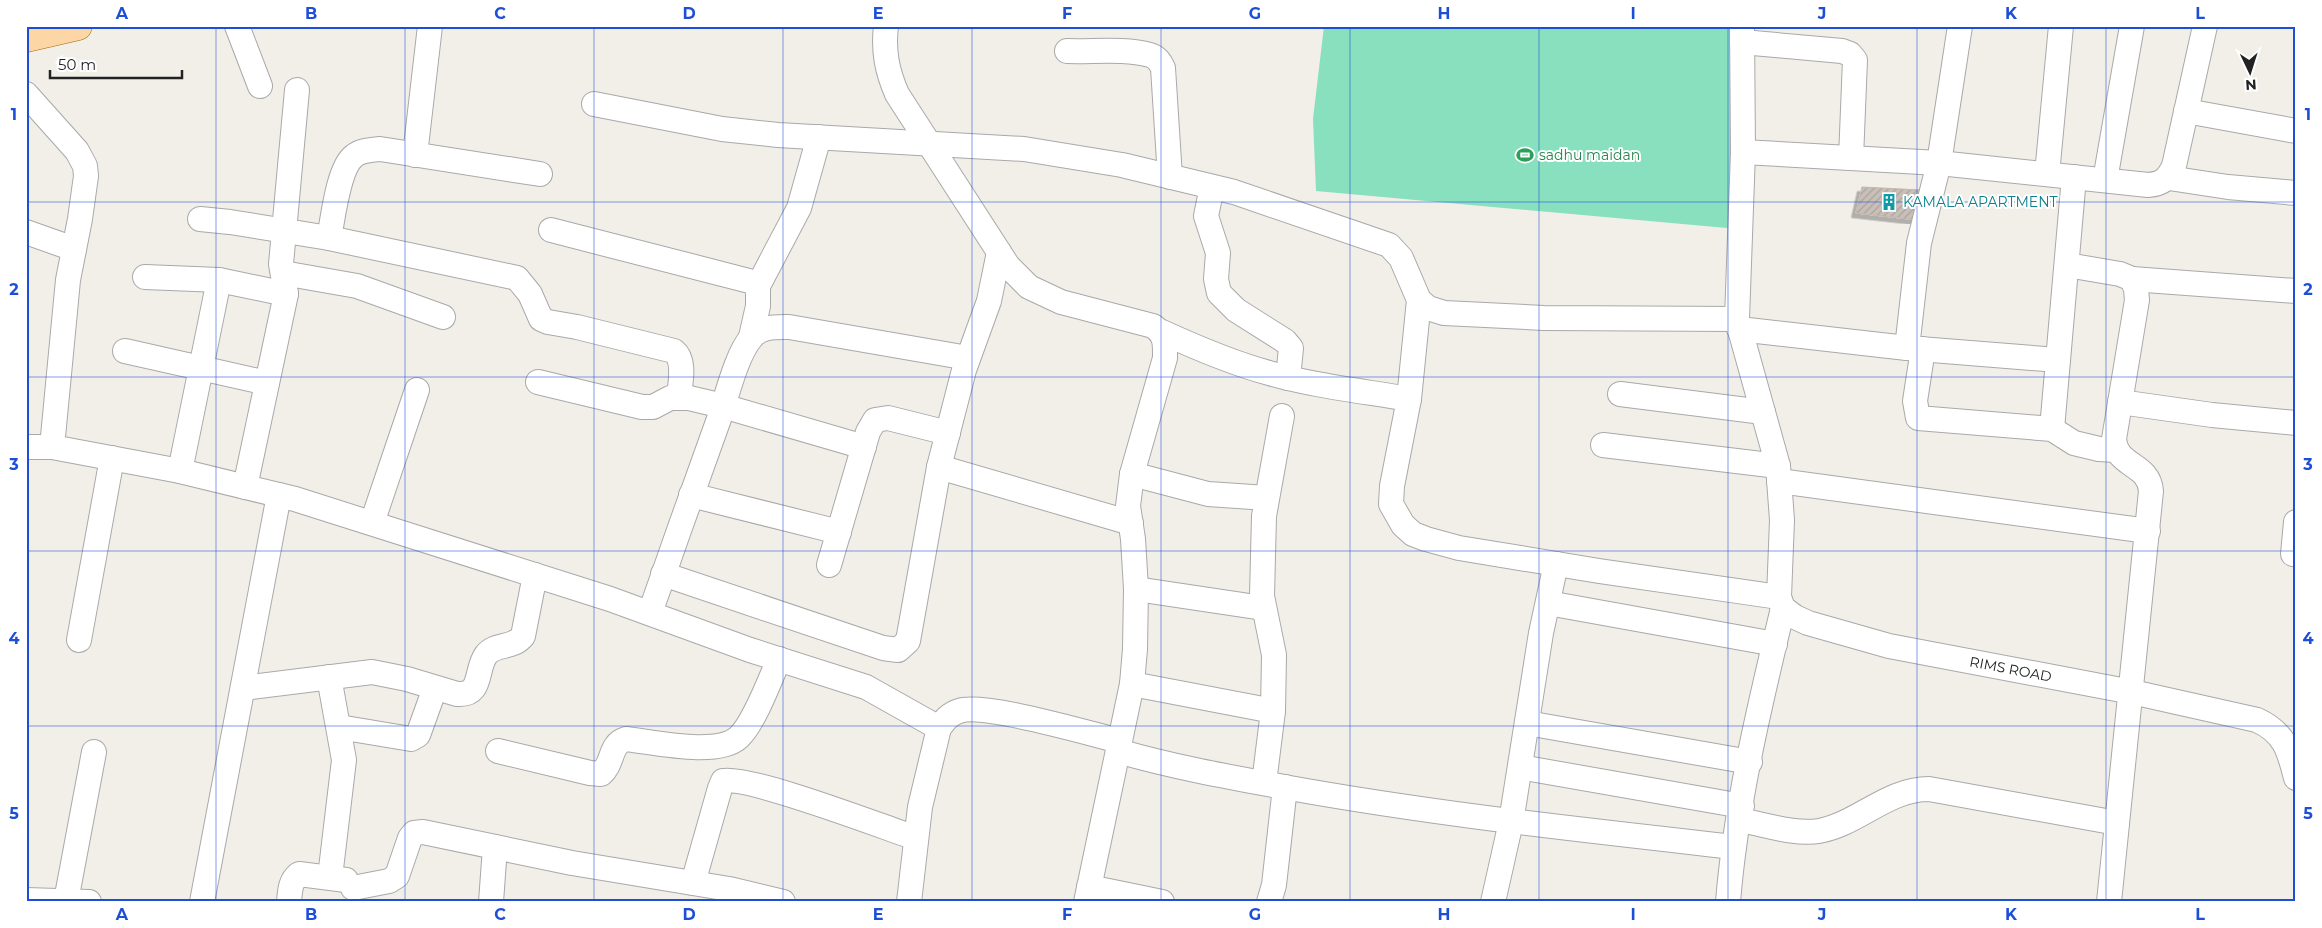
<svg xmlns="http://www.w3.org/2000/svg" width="2322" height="928" font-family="Montserrat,sans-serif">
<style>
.pitch{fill:#88e0be}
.building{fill:url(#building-hatch);stroke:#c4b6ab;filter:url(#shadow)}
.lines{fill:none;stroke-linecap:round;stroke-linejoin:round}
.minor-casing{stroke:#a9a9a9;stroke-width:26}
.major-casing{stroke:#a06b00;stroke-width:29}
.minor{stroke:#fff;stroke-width:24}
.major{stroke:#fcd6a4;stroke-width:28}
.grid{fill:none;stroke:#1d4ed8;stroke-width:1;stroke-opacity:0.55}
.labels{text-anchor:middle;stroke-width:4;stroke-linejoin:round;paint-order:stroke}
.leisure-label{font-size:14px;fill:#27864d;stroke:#fff;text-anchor:start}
.culture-label{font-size:14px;fill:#0d838f;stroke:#fff;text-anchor:start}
.street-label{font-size:14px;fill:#222;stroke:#fff}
.neatline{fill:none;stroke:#1d4ed8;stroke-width:2}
.grid-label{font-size:16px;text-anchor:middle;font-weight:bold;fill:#1d4ed8}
</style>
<defs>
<pattern id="building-hatch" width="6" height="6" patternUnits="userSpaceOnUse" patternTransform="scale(1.25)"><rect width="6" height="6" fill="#c7bfb8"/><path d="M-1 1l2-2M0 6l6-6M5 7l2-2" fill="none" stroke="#aba49e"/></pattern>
<filter id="shadow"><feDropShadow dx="-4.5" dy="4.5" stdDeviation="0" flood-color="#0004"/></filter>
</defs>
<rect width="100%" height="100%" fill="#f2efe9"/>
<path class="pitch" d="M1324,26H1733L1738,229L1316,191L1313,119Z"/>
<path class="building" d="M1862,187L1921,190L1918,220L1856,213Z"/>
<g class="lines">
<g class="minor-casing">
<g id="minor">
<path d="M237,26L260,86"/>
<path d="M886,26C883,51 887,71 897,94L1008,266L1029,287L1061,302L1153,326C1166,335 1165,343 1165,358L1132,474L1128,506L1133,539L1136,589L1135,649L1132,684L1086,902"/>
<path id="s1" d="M1742,26L1743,152L1737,319L1778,466L1782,520L1779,597L1783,608L1795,617L1808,623L1889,646L2132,692L2257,720C2285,733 2289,750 2296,778"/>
<path d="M1742,42L1842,51L1850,54L1855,60L1851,158"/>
<path d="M1067,51C1093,52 1124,48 1150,55C1157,57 1160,62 1163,68L1170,177"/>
<path d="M26,94L77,151L85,166L86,176L80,219L68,280L52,447"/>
<path d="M594,104L722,129L778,135L1024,149L1122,165L1234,192L1389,245L1401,258L1419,300L1428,308L1444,313L1544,318L1737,319"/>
<path d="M2186,111L2296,131"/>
<path d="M1743,152L1939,163L2148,185C2162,184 2168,179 2174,166L2205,26"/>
<path d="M415,155L430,26"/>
<path d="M2047,174L2061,26"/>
<path d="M2169,178L2228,187L2296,193"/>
<path d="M2105,180L2132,26"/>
<path d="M1212,187L1206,216L1218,253L1216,279L1219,293L1236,310L1285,341L1291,348L1288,378"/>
<path d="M200,219L230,222L329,238L517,278L530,294L541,319L548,322L577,327L674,351C686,361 680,383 679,397"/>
<path d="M551,230L753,282L758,286V306L751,337"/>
<path d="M26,232L74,249"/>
<path d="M329,238C333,219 338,168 354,156C361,150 371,150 380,149L540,174"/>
<path d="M2067,265L2120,274L2132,279L2136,289L2137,300L2114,439C2116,467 2149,463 2151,491L2109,902"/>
<path d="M283,273L357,286L443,317"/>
<path d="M145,277L219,280L286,294"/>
<path d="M2132,279L2296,291"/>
<path d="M758,286L799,208L819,137"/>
<path d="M1419,300L1409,399L1392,486L1391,504L1403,525L1413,534L1426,539L1459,548L1599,571L1779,597"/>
<path d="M1739,329L1907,348L2058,360"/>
<path d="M1162,332C1197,348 1232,363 1269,373C1315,386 1362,391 1409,399"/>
<path d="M1907,348L1919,243L1939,163L1960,26"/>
<path d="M1923,349L1915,401L1918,418L2052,429L2074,443L2099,449L2115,450"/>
<path d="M125,351L267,383"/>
<path d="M538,382L642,407H653L670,398H689L723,406L864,447"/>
<path d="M1620,394L1763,412"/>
<path d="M2120,402L2212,415L2296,423"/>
<path d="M2052,429L2074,177"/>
<path d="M1603,445L1778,466"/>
<path d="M26,447H52L180,471L295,499L610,599L750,650L866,687L939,728"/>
<path d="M939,467L1131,523"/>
<path d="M180,471L219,280"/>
<path d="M1132,474L1208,494L1267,498"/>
<path d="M1779,481L2148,531"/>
<path d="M245,487L286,294L281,264L297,90"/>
<path d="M691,495L839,532"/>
<path d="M372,523L417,390"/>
<path d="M2293,554L2296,522"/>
<path d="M829,565L868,432L875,420L888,418L948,433"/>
<path d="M663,574L883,648L898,650L908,641L939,467L964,370L989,301L999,252"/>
<path d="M1136,589L1263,608"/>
<path d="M1548,603L1775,644"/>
<path d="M650,613C673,547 696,482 720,416C727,395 737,354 751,338C760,326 775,327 789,327L968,358"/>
<path d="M79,640L112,458"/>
<path d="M329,677L344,760L330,877"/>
<path d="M1132,684L1273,711"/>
<path d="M243,688L372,672L407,679L457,694C483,696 475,670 486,655C495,643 513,649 523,636L535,575"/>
<path d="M1527,723L1750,762"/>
<path d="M339,727L411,739L418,735L435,688"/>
<path d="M498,751L590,773L601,774C614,763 609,744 626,739C654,742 718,757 739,737C754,723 770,680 779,659"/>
<path d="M1118,751C1173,767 1229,777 1284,787C1433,814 1583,830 1734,847"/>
<path d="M1520,767L1742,806"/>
<path d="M1264,783L1273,711L1274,655L1262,596L1264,516L1282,416"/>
<path d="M1739,820C1764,824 1794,835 1819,831C1858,824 1887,789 1929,789L2117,823"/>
<path d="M693,883L720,788L723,781C748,775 883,827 916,838"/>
<path d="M1089,887L1162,902"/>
<path d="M353,888L389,881L397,876L410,838L414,833L423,832L572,863L729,889L783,902"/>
<path d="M26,900L89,902"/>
<path d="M66,901L94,752"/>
<path d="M202,902L279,495"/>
<path d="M289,902C290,891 290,881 299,874L346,880"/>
<path d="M491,902L495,847"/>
<path d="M909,902L920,807L939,728C944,721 949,714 959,711C983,702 1091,734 1120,741"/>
<path d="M1269,902L1274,885L1285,787"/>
<path d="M1493,902L1511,822L1541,633L1556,564"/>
<path d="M1728,902C1736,803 1760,704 1783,608"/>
</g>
</g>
<g class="major-casing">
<path id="major" d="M26,38L78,26"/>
</g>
<use href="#minor" class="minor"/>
<use href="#major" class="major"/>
</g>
<path class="grid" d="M216,26V902M405,26V902M594,26V902M783,26V902M972,26V902M1161,26V902M1350,26V902M1539,26V902M1728,26V902M1917,26V902M2106,26V902M26,202H2296M26,377H2296M26,551H2296M26,726H2296"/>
<defs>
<g id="stadium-bare" transform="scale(1.35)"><path d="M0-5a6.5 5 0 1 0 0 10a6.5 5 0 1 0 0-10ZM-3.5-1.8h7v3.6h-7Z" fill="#2e9e5b" stroke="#fff" stroke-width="2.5" paint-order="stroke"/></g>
<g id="building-bare" transform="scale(1.35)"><path d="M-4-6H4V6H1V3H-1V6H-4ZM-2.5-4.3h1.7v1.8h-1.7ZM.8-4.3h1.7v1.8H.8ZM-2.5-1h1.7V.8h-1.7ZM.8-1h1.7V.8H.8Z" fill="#0f9aa8" stroke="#fff" stroke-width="2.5" paint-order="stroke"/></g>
</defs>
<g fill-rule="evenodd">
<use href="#stadium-bare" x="1525" y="155"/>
<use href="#building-bare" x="1889" y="202"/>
</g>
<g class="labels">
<g class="leisure-label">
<text x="1539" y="160">sadhu maidan</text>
</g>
<g class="culture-label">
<text x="1903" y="207">KAMALA APARTMENT</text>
</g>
<g class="street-label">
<text dy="5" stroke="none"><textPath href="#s1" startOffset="826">RIMS ROAD</textPath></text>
</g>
</g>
<rect width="2322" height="928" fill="none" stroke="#ffffff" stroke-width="55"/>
<g transform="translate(2250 72) rotate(176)" stroke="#ffffff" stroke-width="4" paint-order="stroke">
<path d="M0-4L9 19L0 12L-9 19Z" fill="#222222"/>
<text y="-8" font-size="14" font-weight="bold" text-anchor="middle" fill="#222222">N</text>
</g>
<path d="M50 70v8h132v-8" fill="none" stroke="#222222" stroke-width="2.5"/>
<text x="58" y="70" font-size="15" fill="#222222" stroke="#ffffff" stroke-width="4" paint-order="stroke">50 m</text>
<rect x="28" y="28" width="2266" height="872" class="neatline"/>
<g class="grid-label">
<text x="122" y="19">A</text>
<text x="311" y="19">B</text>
<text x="500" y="19">C</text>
<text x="689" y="19">D</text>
<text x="878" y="19">E</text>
<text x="1067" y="19">F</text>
<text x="1255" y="19">G</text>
<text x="1444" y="19">H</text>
<text x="1633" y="19">I</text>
<text x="1822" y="19">J</text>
<text x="2011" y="19">K</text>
<text x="2200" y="19">L</text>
<text x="14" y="120">1</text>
<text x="2308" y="120">1</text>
<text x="14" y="295">2</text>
<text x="2308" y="295">2</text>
<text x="14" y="470">3</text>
<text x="2308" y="470">3</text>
<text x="14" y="644">4</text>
<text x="2308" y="644">4</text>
<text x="14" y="819">5</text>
<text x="2308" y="819">5</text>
<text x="122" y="920">A</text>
<text x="311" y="920">B</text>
<text x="500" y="920">C</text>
<text x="689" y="920">D</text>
<text x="878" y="920">E</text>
<text x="1067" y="920">F</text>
<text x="1255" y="920">G</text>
<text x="1444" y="920">H</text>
<text x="1633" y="920">I</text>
<text x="1822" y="920">J</text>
<text x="2011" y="920">K</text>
<text x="2200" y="920">L</text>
</g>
</svg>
